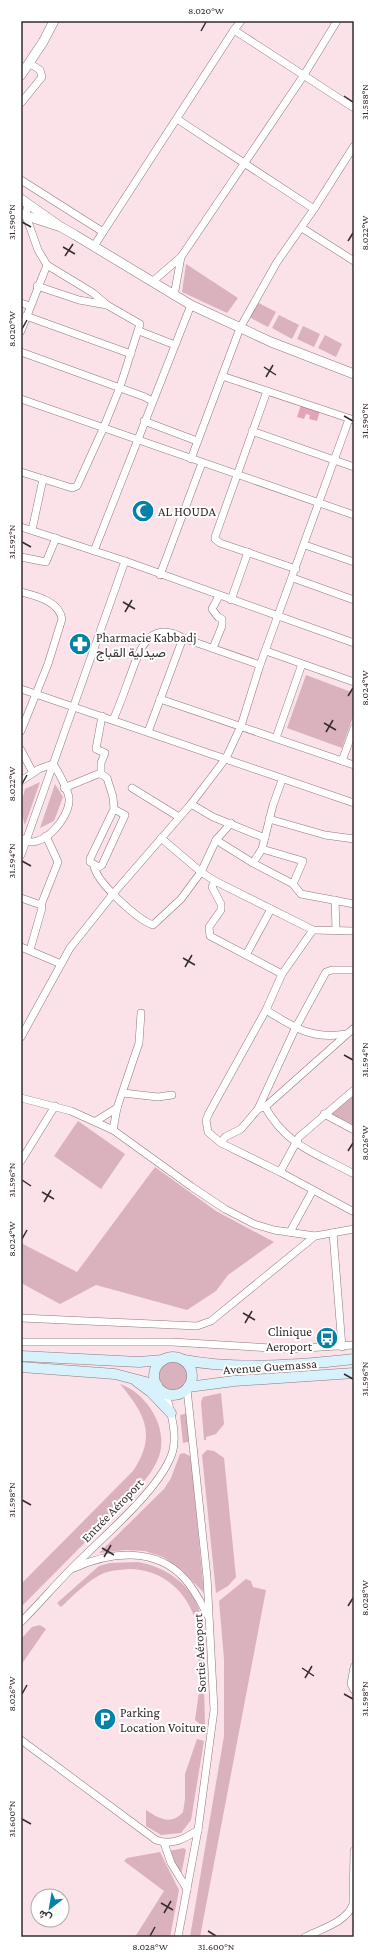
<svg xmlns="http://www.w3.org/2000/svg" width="375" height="1958" font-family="'Crimson Pro',Vazirmatn,serif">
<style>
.green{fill:#dab2bd}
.forest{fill:#e2a4b7}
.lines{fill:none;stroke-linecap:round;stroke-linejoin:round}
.minor-casing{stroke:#8f787e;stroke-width:8}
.tertiary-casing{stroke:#8f787e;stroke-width:10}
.secondary-casing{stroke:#8f787e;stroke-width:11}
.minor{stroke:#fff;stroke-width:7}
.tertiary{stroke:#fff;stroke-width:9}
.secondary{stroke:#d8f2fc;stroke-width:10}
.ticks{fill:none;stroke:#362c2f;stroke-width:1.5}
.labels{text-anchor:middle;stroke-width:4;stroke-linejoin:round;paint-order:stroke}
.poi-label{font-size:13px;fill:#362c2f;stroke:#fff;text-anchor:start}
.street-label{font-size:13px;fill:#362c2f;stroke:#fff}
.neatline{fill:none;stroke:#362c2f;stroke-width:1.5}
.ticks-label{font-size:10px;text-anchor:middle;fill:#362c2f}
</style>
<rect width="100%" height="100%" fill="#fbe1e8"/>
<g class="green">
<path d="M186,264L238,298L227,313L182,292Z"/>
<path d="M257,302L276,312L268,327L249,317Z"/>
<path d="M279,315L299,325L292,339L272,328Z"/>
<path d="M303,326L320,334L314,347L297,339Z"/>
<path d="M325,335L342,344L336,357L318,348Z"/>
<path d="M306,675L354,693V714L342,748L287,728Z"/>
<path d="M40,782L25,825C20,811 21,803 25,789Z"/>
<path d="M55,784L63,797L54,821L40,828Z"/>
<path d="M354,1093V1125L329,1113Z"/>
<path d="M78,1121L125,1154L101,1189L54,1156Z"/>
<path d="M155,1167L216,1211L274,1242L228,1275L216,1291L187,1310L96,1285L60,1304L21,1283V1243L77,1272Z"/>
<circle cx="173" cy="1376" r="14"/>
<path d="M120,1384C146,1393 167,1425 160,1453C156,1467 146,1479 137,1490L21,1607V1584L133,1471C157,1435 145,1414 120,1384Z"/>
<path d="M221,1393L224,1424L216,1434L206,1437V1440H204L201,1402L203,1397Z"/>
<path d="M188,1413L191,1441L183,1443L180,1415Z"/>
<path d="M207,1450L214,1451L224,1458L236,1577L228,1586L216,1593L202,1455Z"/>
<path d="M184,1453L190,1456L192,1468L204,1593L182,1570L163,1557L145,1551L125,1550L99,1553L164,1489L171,1478L180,1454Z"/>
<path d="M138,1562C169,1567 199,1590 202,1623L197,1624C187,1591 163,1569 128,1569C120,1570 112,1570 104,1573C88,1580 74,1595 61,1607L57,1603L99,1566L110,1563Z"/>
<path d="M246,1579L251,1581L253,1587L266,1590L200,1937H190L224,1736V1659L219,1601Z"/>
<path d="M40,1625L46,1629L21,1665V1639L32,1627Z"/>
<path d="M198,1646H203L205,1725L200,1724L195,1720L200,1685Z"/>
<path d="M197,1739L204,1741L191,1820L181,1833L161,1835L146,1826V1810C158,1818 171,1826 183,1812L185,1799V1774Z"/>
<path d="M184,1848L186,1850L181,1875L169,1851Z"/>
<path d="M160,1852L179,1890L170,1937H135L164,1891L124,1861L127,1858Z"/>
</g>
<path class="forest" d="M301,405L320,411L317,421L309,419L310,415L306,414L304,419L297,417Z"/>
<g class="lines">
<g class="minor-casing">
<g id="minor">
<path d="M234,30L241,21"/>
<path d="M21,103L42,77L40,70L29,63"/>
<path d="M177,119L314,209"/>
<path d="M21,180L103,232"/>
<path d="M302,228L354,261"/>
<path d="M94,246L234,30L354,108"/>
<path d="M152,282L181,257"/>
<path d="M37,286L79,300L107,305"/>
<path d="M174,296L181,257L304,75L337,21"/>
<path d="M21,303L30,306"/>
<path d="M26,316L131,354"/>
<path d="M21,331L47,265"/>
<path d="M139,331L175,345"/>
<path d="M21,352L145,397L152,401"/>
<path d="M222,376L354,420"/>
<path d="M267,391L215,537V539L220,543L296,569"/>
<path d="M21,399L354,515"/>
<path d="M144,421L197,441"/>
<path d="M252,431L354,467"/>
<path d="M191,459L240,328L277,262L314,209L354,146"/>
<path d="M21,472L72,488L77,486L103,429L120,387L140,324L107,305L93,293L47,265L38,250L26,216L27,208L30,205"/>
<path d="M21,527L125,561L354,643"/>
<path d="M32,530L43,479"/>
<path d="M305,545L354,562"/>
<path d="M94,551L191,305"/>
<path d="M21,557L46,562L56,538"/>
<path d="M160,575L202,463"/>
<path d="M293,578L354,600"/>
<path d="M21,592C36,596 59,601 62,619L48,664L21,731"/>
<path d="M231,600L248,552"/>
<path d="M213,648L222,626V619L218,617L212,609L219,596"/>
<path d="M266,651L354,682"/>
<path d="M21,689L354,803"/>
<path d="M160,699L354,765"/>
<path d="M113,720C119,707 124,693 129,679C139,653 147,618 183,638L260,665"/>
<path d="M148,732L183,638"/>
<path d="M276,738L302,664"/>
<path d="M21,750L33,773"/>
<path d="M342,761L354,728"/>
<path d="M101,774V763L105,753L96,749L102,716"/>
<path d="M21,781L39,769L53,764C58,771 68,790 69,798C71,817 40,854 21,838"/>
<path d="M64,788L98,774H101L107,778L113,797L114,809L90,859V862L99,867L102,865L125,815L114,809"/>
<path d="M132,788L179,817"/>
<path d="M191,804L213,817L265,838"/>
<path d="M269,819L325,835L354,839"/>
<path d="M161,838L201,872L215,881L313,930L354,931"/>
<path d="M216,840L231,823"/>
<path d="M262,849L303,861L293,884"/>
<path d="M21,855L125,561"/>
<path d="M253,863L262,849L273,805L282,780"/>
<path d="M94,866C97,883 137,919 153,925L181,899L201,872L216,840L253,863L293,884L301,894L354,904"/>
<path d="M215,881L212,887L221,904V910L209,927L210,936L282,974"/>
<path d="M21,898L41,905L42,908L30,950"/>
<path d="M335,900L336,930"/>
<path d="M41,905L58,862L46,836"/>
<path d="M313,930L282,974L266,1010L209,1113L206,1120L208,1132L221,1143L280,1172L354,1212"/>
<path d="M21,947L61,964"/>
<path d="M246,955L271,909"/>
<path d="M266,1010C293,1027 312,1040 346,1034"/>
<path d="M21,1037L70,948L113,894L191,804L226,758L241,726L260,665L349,419"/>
<path d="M123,1093L158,1097L172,1095"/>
<path d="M21,1098L71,1111L113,1130L192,1187L225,1209L254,1224L274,1230L315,1236L354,1229"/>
<path d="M265,1107C288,1147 316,1153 354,1174"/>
<path d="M258,1109L265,1107L354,1028"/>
<path d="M324,1114L354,1130"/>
<path d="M96,1121L117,1108"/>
<path d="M113,1130L117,1108L139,1043L141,1013"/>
<path d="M221,1143L225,1137L241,1129L258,1109L295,1029L326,972L332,970H354"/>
<path d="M21,1161L55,1106"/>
<path d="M280,1172L299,1137L354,1090"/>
<path d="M290,1232L313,1190"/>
<path d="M333,1233L342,1347"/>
<path d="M21,1318L197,1326L211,1321L315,1236"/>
<path d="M21,1342H172L289,1349L354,1345"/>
<path d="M74,1568C110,1552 155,1546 185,1579C195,1590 201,1603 208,1616"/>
<path d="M21,1622C38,1605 54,1586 71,1569C98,1541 164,1487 173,1450C177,1431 170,1411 166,1393"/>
<path d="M354,1667L351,1684L354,1690"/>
<path d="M21,1740L156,1840C172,1846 184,1839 198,1830"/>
<path d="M164,1843L171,1863L187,1889"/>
<path d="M178,1937L198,1830L214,1710L207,1577L187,1389"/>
<path d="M305,1937C321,1929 347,1922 353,1904L354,1851"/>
</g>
</g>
<g class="tertiary-casing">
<g id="tertiary">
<path d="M21,75L43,42L54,21"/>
<path d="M21,199L58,225"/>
<path d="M21,214L61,227L75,235L191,305L271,342L354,374"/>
</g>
</g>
<g class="secondary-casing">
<g id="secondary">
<path d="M21,1356L139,1362L163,1360"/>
<circle cx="173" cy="1376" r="19"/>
<path d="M184,1360C235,1370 302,1365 354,1359"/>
<path d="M21,1367L115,1374L157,1385"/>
<path d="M136,1381L151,1392L171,1413"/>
<path d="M188,1387L234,1381L354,1373"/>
</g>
</g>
<use href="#minor" class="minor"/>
<use href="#tertiary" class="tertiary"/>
<use href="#secondary" class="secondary"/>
</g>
<path class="ticks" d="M201,31L206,22M344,96L353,102M22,222L31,227M348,241L353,233M63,247L75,254M65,256L73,244M22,329L27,320M264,367L276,375M266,377L273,365M344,416L353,421M22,542L31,547M123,602L135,609M125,612L132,600M348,696L353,688M324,723L336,730M326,732L333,720M22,784L27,775M22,861L31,866M183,958L195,965M185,967L192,955M344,1055L353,1060M348,1151L353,1143M22,1180L31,1186M42,1192L54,1199M44,1202L51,1190M22,1239L27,1230M243,1313L255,1320M245,1323L252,1311M344,1374L353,1379M22,1500L31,1505M102,1548L114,1555M104,1557L111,1545M348,1606L353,1598M302,1668L314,1676M305,1678L312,1666M22,1694L27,1685M344,1694L353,1699M22,1819L31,1824M161,1903L173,1910M164,1913L171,1901M208,1931L216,1936M150,1936L155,1927"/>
<defs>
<g id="mosque-disc" transform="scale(1.15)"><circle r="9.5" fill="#0481a6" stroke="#fff"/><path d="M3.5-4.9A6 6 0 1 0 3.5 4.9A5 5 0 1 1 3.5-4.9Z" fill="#fff"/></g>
<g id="pharmacy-disc" transform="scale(1.15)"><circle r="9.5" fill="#0481a6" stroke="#fff"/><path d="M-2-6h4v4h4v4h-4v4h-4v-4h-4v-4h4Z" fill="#fff"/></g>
<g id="bus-disc" transform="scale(1.15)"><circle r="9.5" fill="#0481a6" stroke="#fff"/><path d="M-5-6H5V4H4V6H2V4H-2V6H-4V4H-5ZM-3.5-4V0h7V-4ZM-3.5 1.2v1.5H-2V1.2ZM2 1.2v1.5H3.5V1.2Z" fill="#fff"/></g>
<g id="parking-disc" transform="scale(1.15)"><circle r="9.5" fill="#0481a6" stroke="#fff"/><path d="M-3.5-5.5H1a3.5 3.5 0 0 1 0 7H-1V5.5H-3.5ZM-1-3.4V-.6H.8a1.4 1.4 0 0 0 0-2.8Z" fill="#fff"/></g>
</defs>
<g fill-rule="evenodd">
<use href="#mosque-disc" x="143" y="511"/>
<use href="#pharmacy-disc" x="80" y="644"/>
<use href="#bus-disc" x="327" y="1338"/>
<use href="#parking-disc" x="105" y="1719"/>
</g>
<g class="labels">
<g class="poi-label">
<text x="158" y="516">AL HOUDA</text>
<text x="96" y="642">Pharmacie Kabbadj<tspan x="96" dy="15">صيدلية القباج</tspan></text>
<text x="312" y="1336" text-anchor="end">Clinique<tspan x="312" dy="15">Aeroport</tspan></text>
<text x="120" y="1717">Parking<tspan x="120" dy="15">Location Voiture</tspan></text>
</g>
<g class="street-label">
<text transform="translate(270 1366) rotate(-4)" y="5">Avenue Guemassa</text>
<text transform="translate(112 1510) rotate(-46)" y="5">Entrée Aéroport</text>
<text transform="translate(199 1653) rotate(-93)" y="5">Sortie Aéroport</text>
</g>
</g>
<rect width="375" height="1958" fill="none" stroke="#ffffff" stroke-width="44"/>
<g transform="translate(50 1908) rotate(211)"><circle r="19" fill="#ffffff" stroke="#afabac"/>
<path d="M0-3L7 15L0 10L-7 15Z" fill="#0481a6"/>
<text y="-6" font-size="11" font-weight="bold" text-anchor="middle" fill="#362c2f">ش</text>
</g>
<rect x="22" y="22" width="331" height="1914" class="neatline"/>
<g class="ticks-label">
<text x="206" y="14">8.020°W</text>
<text transform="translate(364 102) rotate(-90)" y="4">31.588°N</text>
<text transform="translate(11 222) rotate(-90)" y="4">31.590°N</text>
<text transform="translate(364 233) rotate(-90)" y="4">8.022°W</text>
<text transform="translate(11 329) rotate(-90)" y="4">8.020°W</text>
<text transform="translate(364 421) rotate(-90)" y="4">31.590°N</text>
<text transform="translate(11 542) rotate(-90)" y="4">31.592°N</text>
<text transform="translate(364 688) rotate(-90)" y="4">8.024°W</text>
<text transform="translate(11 784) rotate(-90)" y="4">8.022°W</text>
<text transform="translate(11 861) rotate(-90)" y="4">31.594°N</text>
<text transform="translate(364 1060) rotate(-90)" y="4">31.594°N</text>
<text transform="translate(364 1143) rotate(-90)" y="4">8.026°W</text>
<text transform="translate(11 1180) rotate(-90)" y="4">31.596°N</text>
<text transform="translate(11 1239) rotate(-90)" y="4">8.024°W</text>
<text transform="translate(364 1379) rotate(-90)" y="4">31.596°N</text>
<text transform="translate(11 1500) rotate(-90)" y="4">31.598°N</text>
<text transform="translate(364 1598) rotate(-90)" y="4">8.028°W</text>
<text transform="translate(11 1694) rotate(-90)" y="4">8.026°W</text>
<text transform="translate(364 1699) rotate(-90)" y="4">31.598°N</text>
<text transform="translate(11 1819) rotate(-90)" y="4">31.600°N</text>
<text x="150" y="1950">8.028°W</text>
<text x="216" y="1950">31.600°N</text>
</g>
</svg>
